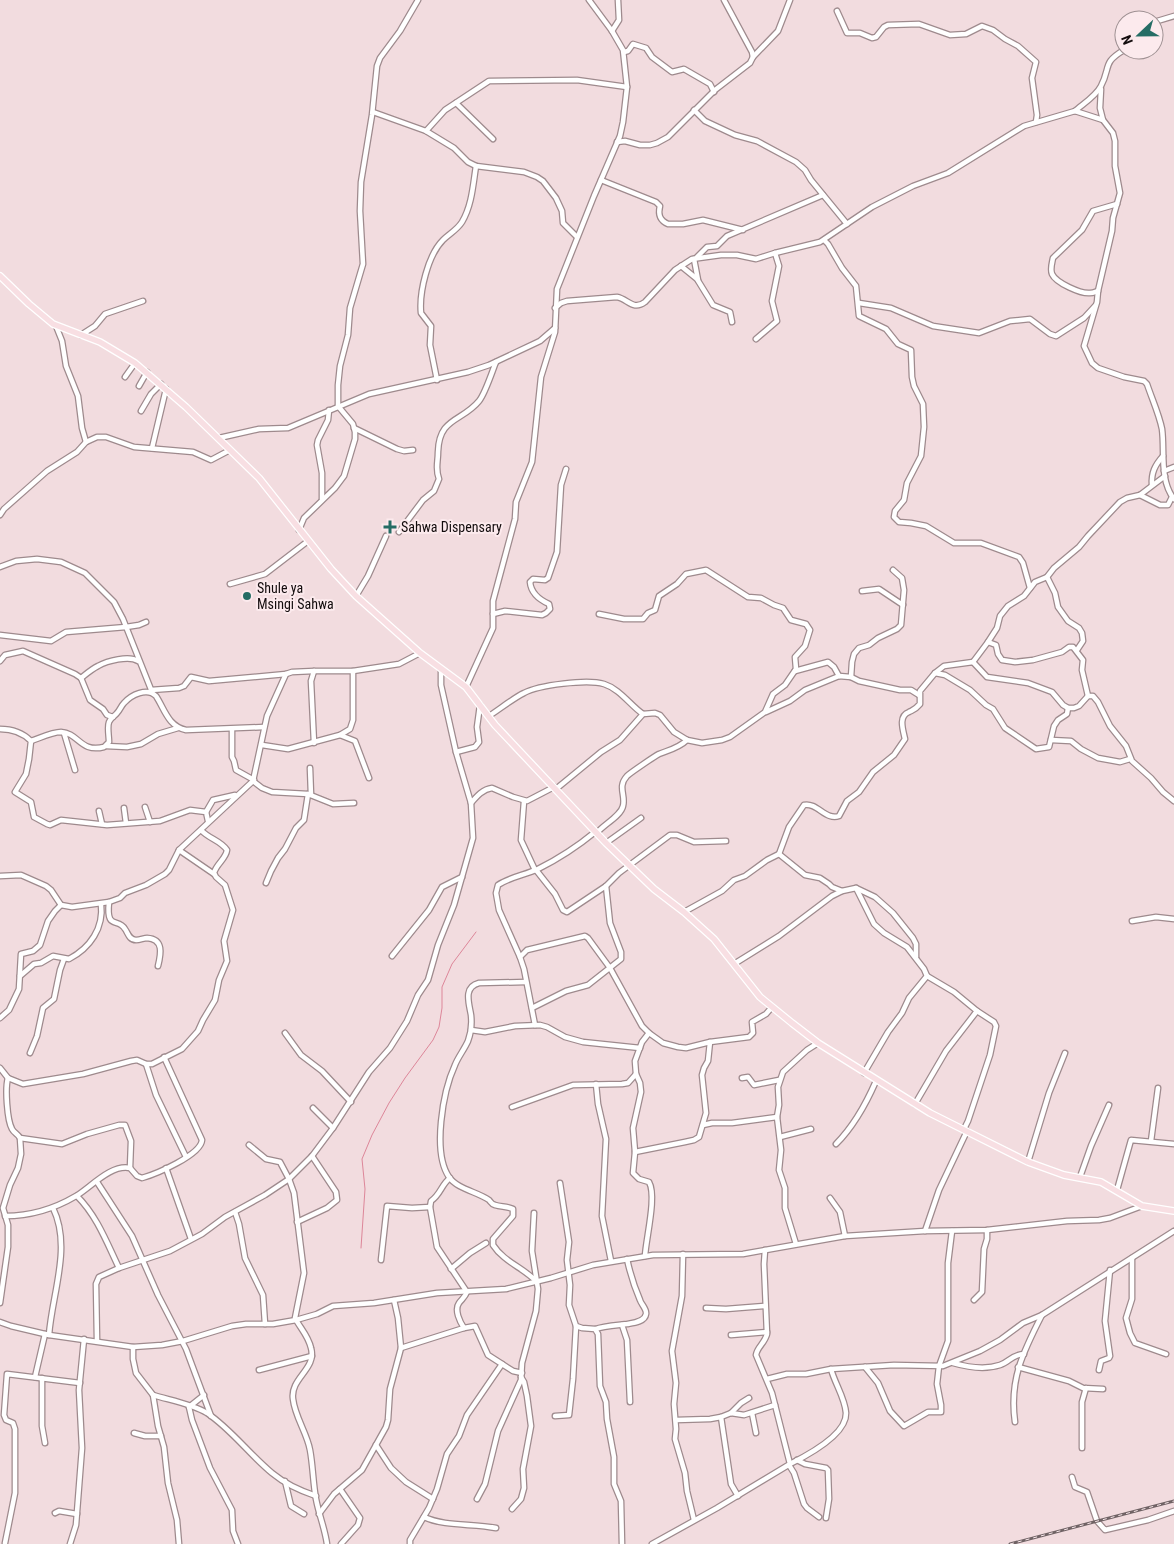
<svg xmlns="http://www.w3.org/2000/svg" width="1174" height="1544" font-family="'Roboto Condensed',sans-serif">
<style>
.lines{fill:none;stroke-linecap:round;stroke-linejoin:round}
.stream{stroke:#dd8699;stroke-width:1}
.minor-casing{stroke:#9e8a8d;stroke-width:7}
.major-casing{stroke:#fff;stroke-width:8}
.minor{stroke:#fff;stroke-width:4.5}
.major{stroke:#f8dfe3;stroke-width:5.5}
.rail-casing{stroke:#706365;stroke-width:3}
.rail{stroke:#fceaed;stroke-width:1;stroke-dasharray:4;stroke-linecap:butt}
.poi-dot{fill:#256d65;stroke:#fceaed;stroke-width:2}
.labels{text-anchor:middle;stroke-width:4;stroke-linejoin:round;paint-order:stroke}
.poi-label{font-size:14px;fill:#130c0d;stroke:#fceaed;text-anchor:start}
</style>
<rect width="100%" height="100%" fill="#f2dcdf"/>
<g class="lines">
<path class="stream" d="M361,1248L365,1189L362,1159L372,1135L389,1103L405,1078L433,1040L439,1027L442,1008V987L452,964L476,932"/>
<g class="minor-casing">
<g id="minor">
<path d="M837,11L847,33H860L872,38L876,37L884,27L888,25L919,24L950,35L966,34L982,26L993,30L1005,39L1018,46L1036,62L1032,78L1037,115L1036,122"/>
<path d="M1154,22L1174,16"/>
<path d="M612,31L619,20L618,0"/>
<path d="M624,52L628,51L633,44L646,48L652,57L672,72L684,69L710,84L714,92"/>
<path d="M753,57L778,31L790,0"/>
<path d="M1101,89L1100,108L1103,120"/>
<path d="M456,103L493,139"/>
<path d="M694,110L705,121L735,135L757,141L796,162L805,170L811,180L847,224"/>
<path d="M1075,111C1083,104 1096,96 1101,86C1111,67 1102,63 1124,50"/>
<path d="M373,112L426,131L454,148L468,162L476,166L524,172L537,177L543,181L556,198L562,211L563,223L577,237"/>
<path d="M426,131L445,110L489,81L577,80L627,87"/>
<path d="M617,142L625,141L640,145H650L657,143L668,137L715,90L750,63L753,57L752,52L724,0"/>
<path d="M601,180L656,202L660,206C658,214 659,220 668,224H683L703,220L743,230"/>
<path d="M824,240L828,244L842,268L856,286L859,316L886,329L898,344L911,350L912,377L914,386L923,404L924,427L921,456L907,483L904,500L895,511L894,517L899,522L911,523L926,526L954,543H981L1019,557L1023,563L1030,588"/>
<path d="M697,257L707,247L717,246L727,236L823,195"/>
<path d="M694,259L698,280"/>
<path d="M681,266L697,279L713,305L730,312L732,322"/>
<path d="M1098,291C1095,292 1093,293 1090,293C1081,294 1056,283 1052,274C1050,269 1052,263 1053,258L1082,230L1093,211L1117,204"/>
<path d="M859,303L891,308L933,326L979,333L1010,321L1030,319L1050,334L1056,336L1084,318L1095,306"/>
<path d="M555,308L561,303L567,301L617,297C628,299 633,311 645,302L675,270L692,259L721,255H737L756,259L775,253L820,242L872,207L913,186L948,173L1024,126L1075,111L1103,120L1113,133L1115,141V166L1120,193L1113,218L1112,231L1098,291L1097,302L1084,346L1092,363L1098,368L1124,377L1144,381L1147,384C1152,399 1159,414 1162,429C1165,451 1159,480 1174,499"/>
<path d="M56,326L62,341L66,366L78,396L82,428L86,442"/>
<path d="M81,335L95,326L105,314L143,301"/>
<path d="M756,339L777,321L772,301L779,266L775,253"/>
<path d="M125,377L135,363"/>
<path d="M437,380L430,345L431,326L421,313C419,292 428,255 443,240C449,234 457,230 462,222C472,205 473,185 476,166"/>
<path d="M139,386L147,372"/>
<path d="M141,411L151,394L161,384"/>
<path d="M354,428L397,449L404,451L413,450"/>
<path d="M219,438L259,429L288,428L369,394L468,372L489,365L540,341L555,328"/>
<path d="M152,448L166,389"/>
<path d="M1164,471L1174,467"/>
<path d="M1152,485C1151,473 1155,465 1163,456"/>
<path d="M1140,495L1160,505H1168L1172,497"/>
<path d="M322,499V473L317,445L318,440L328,420L329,410"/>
<path d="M0,515L4,509L47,471L77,452L86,442L97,437H106L134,447L193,452L211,460L230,450"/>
<path d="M299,530L304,518L335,488L344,476L355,439V432L353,424L338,406V385L340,366L348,335L350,308L363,264L360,211L361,182L372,115L377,66L380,58L400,31L418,0"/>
<path d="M399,532L423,500L434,491L439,479C435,469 438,463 438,452C439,417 462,422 479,401C485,394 492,372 496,362"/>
<path d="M0,567L16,561L37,559L61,562L85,573L114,602L123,619L152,692"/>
<path d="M1047,577L1055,593L1058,607L1068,621L1079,628L1082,633L1083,641L1077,650"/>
<path d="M230,584L265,574L308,541"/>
<path d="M862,591L879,589L903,605"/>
<path d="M356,596L368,576L386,536"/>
<path d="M493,614L505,611L542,615L546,613L550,609L549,604C540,600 531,593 530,582L533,579L545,580L548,578L557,552L561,485L566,469"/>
<path d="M0,635L51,641L66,632L126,627L139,625L146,622"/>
<path d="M988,642L997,628L1000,616L1008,606L1024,596L1035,582L1047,577L1054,568L1079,547L1088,536L1120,502L1127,498L1140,495L1165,476"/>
<path d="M0,661L5,655L23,651L75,674L81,678L90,700L103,709L107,715L113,717"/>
<path d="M973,662L988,642L996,645L998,654L1002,660L1015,662L1033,660L1062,652L1069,647H1073L1083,660L1082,670L1088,696"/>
<path d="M795,671L828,662L834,667L839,676"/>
<path d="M935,673L945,675L970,690L986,705L993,709L1005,728L1036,749L1049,747L1054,726L1058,720L1067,714L1068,708"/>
<path d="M851,677L852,662L854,654L859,648L869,645L878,638L897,629L901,625L904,590L902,578L893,570"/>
<path d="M81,678C86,674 92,669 98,666C107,661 129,655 138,661"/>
<path d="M466,687L493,628V601L515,519L516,502L532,462L541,377L555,332L557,289L594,196L620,136L623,122L627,87L623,50L612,31L589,0"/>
<path d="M151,690L179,688L184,686L191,677L209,681L286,674"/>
<path d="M766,712L790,701L805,690L839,676L851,677L859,681L900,690H911L919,695"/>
<path d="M489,716C500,709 512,699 524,693C539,685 587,679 604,684C620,689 630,705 643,714"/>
<path d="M0,729C11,729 23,733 31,741L29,759L26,774L15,792L31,802L34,817L47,824L50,825L61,820L107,825L160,821L190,810L206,812L208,821"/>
<path d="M232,729V757L234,761L236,770L254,780"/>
<path d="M64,733L75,770"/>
<path d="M340,735L355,741L369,778"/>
<path d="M1051,740L1071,741L1081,749L1098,758L1120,762L1130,759"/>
<path d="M31,741C40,738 52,732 61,732C79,733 80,753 104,747L109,742C109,736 107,727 109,722C111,717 115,716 117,713C120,710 121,706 124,703C131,695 147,687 156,696C165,710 168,726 186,730L264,727"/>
<path d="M314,743L311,681L314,671"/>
<path d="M262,745L288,749L340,735L350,729L353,720V671"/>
<path d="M106,746L127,747L141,744L158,734L178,728"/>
<path d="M456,752L475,747L479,742L477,727L480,705"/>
<path d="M310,768L311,795"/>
<path d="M253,781L262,788L272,792L308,794L333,804L354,803"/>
<path d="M556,789L601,752L620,740L643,714L655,713L660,715L674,732L687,740L702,743L722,740L730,737L765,712L773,694L785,685L796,669L795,657L805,646L810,630L806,624L791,620L783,608L774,605L761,598L748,597L706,570L686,574L677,584L659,596L655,610L648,613L643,619H624L599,614"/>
<path d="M524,801L521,840L535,870"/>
<path d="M471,803C477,796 483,789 492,788L513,797L527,801L554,787"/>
<path d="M145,807L150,822"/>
<path d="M124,808L126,823"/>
<path d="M99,811L102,824"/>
<path d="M206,812L213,800L235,795"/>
<path d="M597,833C603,825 621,816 623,806C626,795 617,787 627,776C630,773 655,756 659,754C669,750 679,748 687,740"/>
<path d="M606,843L641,818"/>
<path d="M179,850L214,874"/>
<path d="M779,854L805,875L820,878L829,884L832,887L842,891"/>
<path d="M536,870L555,894L563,910L567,912L606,886L619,873L670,835H677L694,842L726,841"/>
<path d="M0,876L21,875L46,886L51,890L61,905"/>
<path d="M266,883L271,871L278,858L285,849L296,828L304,820L308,794"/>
<path d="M856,888L874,924L884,933L907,947L924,969L927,976L909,998L902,1013L888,1032L864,1073"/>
<path d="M109,902C106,931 118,917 125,929C128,933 129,940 136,940C140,940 144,938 147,938C164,939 161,954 158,966"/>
<path d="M684,912L722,891L734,880L745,876L767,860L779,854L789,827L804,805C817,802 826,821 839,816L847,801L859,792L873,772L894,755L905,739C903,730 898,716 909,712C915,709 916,709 920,704V691L935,673L944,666L973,662L987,677L1028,683L1052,692L1063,705L1068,708H1074L1079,706L1088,696H1093L1098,702L1110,726L1126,746L1132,761L1151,778L1163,792L1174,801"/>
<path d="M1132,921L1156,917L1174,919"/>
<path d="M392,956L429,910L442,887L462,877"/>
<path d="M520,957L499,910L496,893L498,885C510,877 525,875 538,869C558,859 578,846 595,832"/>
<path d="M734,964L779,936L832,896L842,891L856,888L875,897L893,913L913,938L916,944V957"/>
<path d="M20,976L34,964L41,963L53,956L69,959C90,948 104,928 101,904"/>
<path d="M927,976L954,992L977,1011L994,1022L996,1026L990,1055L968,1121L964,1129"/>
<path d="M526,982L479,983C463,987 469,1003 471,1015C472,1024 471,1033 468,1041C464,1050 458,1057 455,1065C443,1091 432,1152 449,1177C457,1189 478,1192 489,1200C491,1202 491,1204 495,1205C501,1207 507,1206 513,1209V1216L493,1239V1245C504,1262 524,1268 537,1282"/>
<path d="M532,1008L566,991L588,985L621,959V952L610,923L606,886"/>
<path d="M0,1018L9,1010L19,989L21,954L33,951L40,945L48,921L55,911L61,905L72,907L109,902L120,898L125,893L146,885L165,874L169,870L179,850L253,781L267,716L286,674L292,672L314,671H353L399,664L420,653"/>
<path d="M535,1025L524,969L520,957L527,950L585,936L588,938L610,968L642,1026L649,1033L663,1043L678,1047L686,1048L710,1042L749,1037L753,1033L752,1022L766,1014L772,1007"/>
<path d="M471,1030L485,1032L515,1026L540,1025L547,1027L565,1037L583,1042L640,1048"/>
<path d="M285,1033L301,1055L322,1071L351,1102"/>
<path d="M30,1053L37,1036L43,1008L54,999L60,970L64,959"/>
<path d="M146,1064L156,1095L186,1157"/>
<path d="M0,1068L8,1078L23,1084L83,1074L131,1061L137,1060L146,1064H152L182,1049L198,1031L203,1020L215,1000L219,980L227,961L224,941L233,910L225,885L216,877L214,873C216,864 226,859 227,850C220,840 209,839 201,830"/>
<path d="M742,1078L748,1077L754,1085L779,1080"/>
<path d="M596,1084L598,1104L606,1139L602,1216L611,1261"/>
<path d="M915,1104L946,1051L977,1011"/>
<path d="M512,1107L573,1085L622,1084L628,1083L636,1074"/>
<path d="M313,1108L333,1128"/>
<path d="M703,1125L712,1123H732L777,1117"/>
<path d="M780,1137L811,1129"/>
<path d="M20,1138L62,1144L87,1134L119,1125H125L131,1141L130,1168"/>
<path d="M1151,1141L1158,1088"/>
<path d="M836,1144C854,1126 866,1104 876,1081"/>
<path d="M249,1145L266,1159L280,1162L289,1179L294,1193L304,1273L295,1318C300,1328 308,1335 311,1348C317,1369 290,1378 293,1399C295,1417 307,1433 310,1450C313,1466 313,1483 316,1499C319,1515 325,1529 327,1544"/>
<path d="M635,1152L685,1142L694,1140L699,1137L706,1113L702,1075L704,1068L708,1061L710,1042"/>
<path d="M1028,1162L1049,1093L1065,1053"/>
<path d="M166,1168L191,1239"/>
<path d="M1080,1177L1091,1146L1109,1105"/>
<path d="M97,1182L132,1236L158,1295L186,1349L211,1416"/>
<path d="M560,1183L569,1242L567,1260L570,1285L569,1305L576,1326L582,1328L595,1329L598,1334L600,1386L606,1402L607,1419L614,1457V1484L621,1501L622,1544"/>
<path d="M1117,1190L1131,1140L1174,1144"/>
<path d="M77,1196C97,1216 107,1243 119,1268"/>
<path d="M830,1198L840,1212L845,1236"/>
<path d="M235,1212L239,1224L245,1258L263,1295L265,1324"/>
<path d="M5,1216C31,1216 54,1209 76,1196C91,1187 111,1164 130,1168L137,1176L142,1178C156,1174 201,1155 202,1140L164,1057"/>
<path d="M297,1222L327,1208L337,1200L336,1192L312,1156"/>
<path d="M925,1231L939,1190L967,1131"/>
<path d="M796,1244L785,1208V1188L779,1170L781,1150L777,1117L779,1105L778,1087L783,1072L807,1050L818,1043"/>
<path d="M683,1254L682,1296L672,1351L676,1383L674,1404L676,1429L675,1439L685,1473L687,1491L694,1520"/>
<path d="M645,1256C646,1238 657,1196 649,1182L639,1179L633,1173L635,1152L633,1128L641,1092L640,1083L636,1074L635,1061L642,1042L649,1033"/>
<path d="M1132,1258V1299L1126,1318L1130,1333L1135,1343L1166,1354"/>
<path d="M381,1260L387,1206L412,1208L430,1207"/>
<path d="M451,1269L470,1253L486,1243"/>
<path d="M974,1300L982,1292L984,1249L987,1239V1230"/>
<path d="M0,1303L8,1247V1225L3,1208L10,1185L18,1168L21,1154L20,1138C18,1134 14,1133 12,1129C7,1120 5,1088 8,1078"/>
<path d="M706,1308L726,1309L765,1306"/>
<path d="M0,1322L11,1326L49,1335L133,1347L162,1345L183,1341L232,1326L246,1324H273L296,1320L317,1314L333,1306L374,1303L437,1293L506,1289L551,1278L593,1265L653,1255L743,1254L845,1236L925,1231L987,1230L1067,1221L1099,1220L1110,1218L1142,1206"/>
<path d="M622,1325L627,1340L630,1402"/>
<path d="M464,1328L475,1326L488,1355L502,1364"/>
<path d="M596,1329C602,1326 619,1325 627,1324C633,1323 645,1322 646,1314C647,1309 641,1304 640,1300C634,1286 630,1273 627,1259"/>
<path d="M49,1335C52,1294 72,1247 53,1208"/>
<path d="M731,1335L767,1332"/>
<path d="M97,1341L96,1284L99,1277L119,1268L170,1251L202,1234L225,1217L265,1195L289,1179L312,1156L333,1128L369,1072L390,1048L407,1021L418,995L428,980L438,945L454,905L473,838L471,803L456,752L441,685V669"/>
<path d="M133,1347V1359L136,1373L153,1395L158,1426L164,1447L168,1483L177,1520L179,1544"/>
<path d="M401,1348L464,1328C460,1322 454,1310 459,1303C462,1299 465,1297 467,1292L437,1247L430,1207L431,1201C441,1194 441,1185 450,1178"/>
<path d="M953,1363C967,1367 985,1370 1000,1365C1009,1362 1013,1354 1024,1354"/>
<path d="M865,1367L878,1383L890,1411L904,1426L928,1412H941V1405L937,1384L939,1366L948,1341V1263L952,1231"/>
<path d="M1018,1367L1069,1381L1083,1388L1103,1389"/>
<path d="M259,1370L312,1356"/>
<path d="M1099,1370L1101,1361L1109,1358L1110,1356L1105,1321L1110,1270"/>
<path d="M35,1377L45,1334"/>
<path d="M42,1378V1426L45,1443"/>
<path d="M767,1379L787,1374H806L831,1369L894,1365L943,1366L980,1351L1000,1340L1023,1323L1042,1315L1174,1231"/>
<path d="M153,1395C169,1400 192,1404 207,1413C231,1429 249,1454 272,1473C284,1483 301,1491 316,1496"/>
<path d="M189,1407L192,1420L210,1468L232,1510L233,1531L238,1544"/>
<path d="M189,1407L204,1395"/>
<path d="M731,1413L741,1403L749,1398"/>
<path d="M752,1413L756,1433"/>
<path d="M555,1416L569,1415L573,1379L576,1326"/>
<path d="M721,1417L731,1484L738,1496"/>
<path d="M676,1420L710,1419L721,1417L731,1413L744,1415L775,1405"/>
<path d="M1015,1422C1009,1380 1023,1352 1042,1315"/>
<path d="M134,1433L145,1436H161"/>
<path d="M376,1445L391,1468L406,1482L433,1499"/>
<path d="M1082,1448V1402L1086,1388"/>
<path d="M797,1460L805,1464L826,1468L828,1470L829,1499L826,1518"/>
<path d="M790,1464C806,1456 847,1435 846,1413C845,1398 835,1384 831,1369"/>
<path d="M789,1465L794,1473L804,1504L807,1508L819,1517"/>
<path d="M1072,1477L1075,1487L1087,1492L1097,1521L1105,1530L1148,1520L1174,1511"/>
<path d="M285,1481L291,1506L304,1514"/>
<path d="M340,1489L360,1518L358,1525L341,1544"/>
<path d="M477,1499L485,1484L498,1431L521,1380L522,1363L536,1311L538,1289L532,1251L534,1213"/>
<path d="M512,1509L521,1499L524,1488L523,1469L531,1426L527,1396L524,1382L521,1377"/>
<path d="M55,1513L59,1511L77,1514"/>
<path d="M319,1514L334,1494L362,1470L386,1427L388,1420L390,1389L401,1348L398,1318L394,1300"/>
<path d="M424,1517C446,1527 473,1523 496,1528"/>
<path d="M5,1543L15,1493V1429L13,1423L6,1420L4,1415L7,1374L80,1383"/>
<path d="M70,1544L76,1525L82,1448L79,1390L84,1339"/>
<path d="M410,1544V1540L429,1508L437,1489L447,1454L459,1436L467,1415L502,1364L513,1371L522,1373"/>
<path d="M652,1544L717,1508L790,1464L772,1393L756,1355C757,1347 765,1343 767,1334L764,1264L765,1250"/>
</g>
</g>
<g class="major-casing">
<path id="major" d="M0,276L29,304L53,324L100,342L135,363L186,407L259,478L331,569L356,596L420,653L466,687L495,725L606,843L654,889L684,912L714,939L760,997L792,1023L818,1043L930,1113L1028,1162L1064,1175L1101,1182L1142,1206L1174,1211"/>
</g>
<use href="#minor" class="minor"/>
<use href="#major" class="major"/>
<g class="rail-casing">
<path id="rail" d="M1010,1544L1174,1501"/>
</g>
<use href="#rail" class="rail"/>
</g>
<g class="poi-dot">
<path d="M387.5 519.5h5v5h5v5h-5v5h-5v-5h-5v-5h5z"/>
<circle cx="247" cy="596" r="5"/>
</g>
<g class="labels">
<g class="poi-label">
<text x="401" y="532">Sahwa Dispensary</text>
<text x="257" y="593">Shule ya<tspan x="257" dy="16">Msingi Sahwa</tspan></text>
</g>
</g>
<g transform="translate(1139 35) rotate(248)"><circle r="24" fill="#fceaed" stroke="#9f9193"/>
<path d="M0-4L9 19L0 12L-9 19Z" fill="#256d65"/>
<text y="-8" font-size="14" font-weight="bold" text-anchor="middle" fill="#130c0d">N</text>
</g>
</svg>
